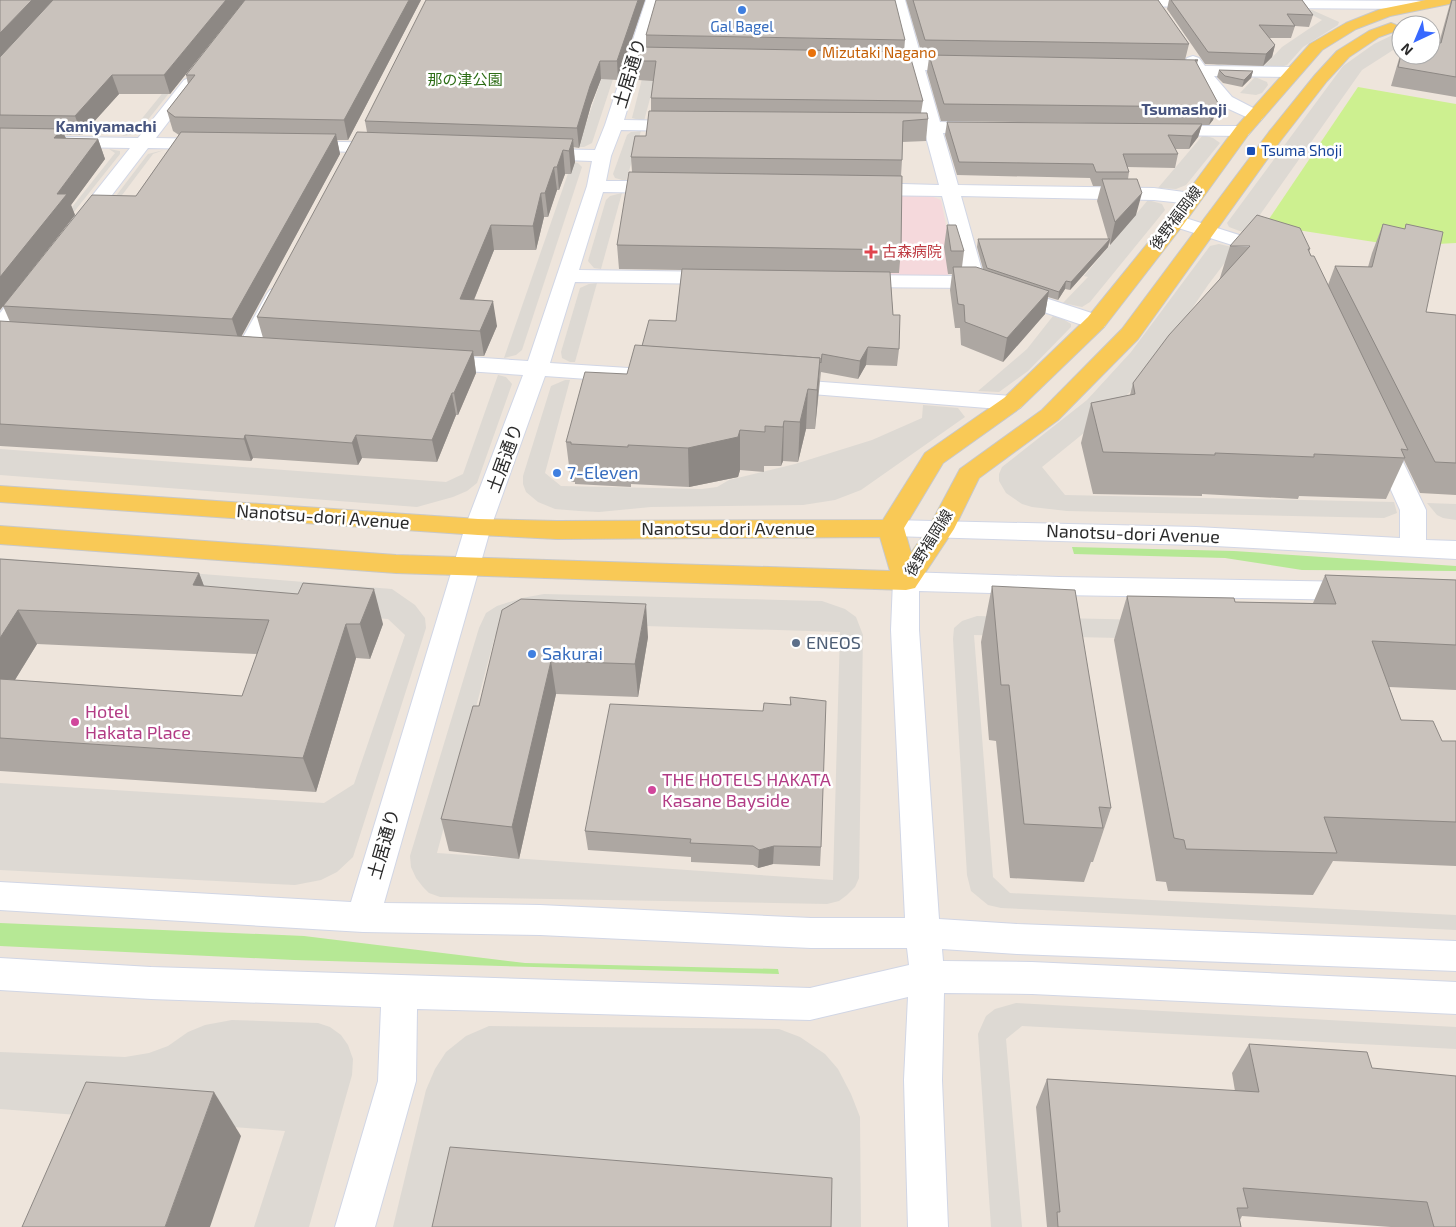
<svg xmlns="http://www.w3.org/2000/svg" width="1456" height="1227" font-family="'Exo 2','Noto Sans JP',sans-serif">
<style>
.medical{fill:#f5d9dc}
.green{fill:#b6e895}
.pitch{fill:#cdf090}
.plaza{fill:#ddd9d3;fill-rule:evenodd}
.lines{fill:none;stroke-linecap:round;stroke-linejoin:round}
.minor-casing{stroke:#d1d6e5;stroke-width:2}
.major-casing{stroke:#c8c8c8;stroke-width:2}
.minor{fill:#fff;fill-rule:evenodd}
.major{fill:#f9c956;fill-rule:evenodd}
.wall{fill:#ada7a2;fill-rule:evenodd}
.shaded-wall{fill:#8d8884}
.building{fill:#c9c2bc;stroke:#8d8884}
.shop-dot{fill:#3f7fe0;stroke:#fff;stroke-width:2}
.food-dot{fill:#e8710a;stroke:#fff;stroke-width:2}
.transit-dot{fill:#1a4fb4;stroke:#fff;stroke-width:2}
.health-dot{fill:#e0444e;stroke:#fff;stroke-width:2}
.service-dot{fill:#5c6f8a;stroke:#fff;stroke-width:2}
.hotel-dot{fill:#d1479c;stroke:#fff;stroke-width:2}
.labels{text-anchor:middle;stroke-width:5;stroke-linejoin:round;paint-order:stroke}
.far-shop-label{font-size:15px;fill:#366cbe;stroke:#fff}
.far-food-label{font-size:15px;fill:#c56008;stroke:#fff;text-anchor:start}
.far-park-label{font-size:15px;fill:#2d6d16;stroke:#fff}
.far-transit-label{font-size:15px;fill:#164399;stroke:#fff;text-anchor:start}
.far-street-label{font-size:15px;fill:#2b2b2b;stroke:#fff}
.far-health-label{font-size:15px;fill:#be3a42;stroke:#fff;text-anchor:start}
.far-quarter-label{font-size:16px;font-weight:bold;fill:#48557f;stroke:#fff}
.street-label{font-size:18px;fill:#2b2b2b;stroke:#fff}
.shop-label{font-size:18px;fill:#366cbe;stroke:#fff;text-anchor:start}
.service-label{font-size:18px;fill:#4e5e75;stroke:#fff;text-anchor:start}
.hotel-label{font-size:18px;fill:#b23c85;stroke:#fff;text-anchor:start}
</style>
<rect width="100%" height="100%" fill="#eee5dc"/>
<path class="medical" d="M799,194L931,196L941,200L955,270L946,276L792,273Z"/>
<g class="green">
<path d="M1072,547L1234,551L1456,566V571L1302,570L1225,558L1074,554Z"/>
<path d="M0,923L304,936L525,963L778,969L779,974L294,960L0,946Z"/>
</g>
<path class="pitch" d="M1358,87L1456,104V243L1400,246L1265,225Z"/>
<g class="plaza">
<path d="M238,0H243L139,131L131,135L121,136L131,132Z"/>
<path d="M624,0L637,6L592,143L584,147H578L626,7Z"/>
<path d="M1185,8L1312,10L1339,22L1338,25L1303,47L1287,65L1278,68L1263,67L1282,47L1322,20L1310,14L1219,64L1227,67H1223L1211,63Z"/>
<path d="M1401,31V45L1362,70L1252,226L1253,236L1229,227L1227,223L1343,66L1374,44Z"/>
<path d="M659,65L644,121L632,118L645,67Z"/>
<path d="M1255,77L1267,82L1268,85L1262,93L1256,95L1240,93Z"/>
<path d="M641,131L626,181L615,178L613,174L627,135L631,132Z"/>
<path d="M1203,135L1213,138L1220,143L1186,185L1176,189L1158,188Z"/>
<path d="M109,149L120,151V154L0,305V298L115,153Z"/>
<path d="M164,150L153,154L25,324L19,323L148,154Z"/>
<path d="M572,162L578,163L582,167L522,350L516,355L504,358Z"/>
<path d="M622,193L601,269L594,268L588,261L606,200L610,196Z"/>
<path d="M1148,200L1162,204L1165,210L1090,302L1082,307L1063,303L1088,277L1084,276Z"/>
<path d="M1219,244L1236,248L1208,285L1147,375L1111,411L1042,467L1065,495L1394,502L1397,513L1384,518L1067,511L1032,507L1022,504L1006,493L999,481V474L1002,467L1087,400L1131,352L1210,246Z"/>
<path d="M597,283L575,362H570L562,358L561,352L580,288L589,284Z"/>
<path d="M1053,316L1063,319L1071,324V327L1028,371L999,392L978,391L1027,349Z"/>
<path d="M498,375L506,377L512,384L477,483L467,491L453,497L417,507L0,475V449L446,482L463,474Z"/>
<path d="M565,380H570L545,473L561,486L702,489L717,487L729,480L795,464L872,440L922,418L923,405L958,408L965,417L861,490L835,500L803,505L651,507L599,512L579,511L555,509L538,502L526,492L523,484V476L551,386Z"/>
<path d="M1427,503L1456,504V520L1443,518L1437,515Z"/>
<path d="M0,558L392,589L415,605L425,618L426,628L353,857L337,872L321,880L295,885L0,870V783L324,803L354,784L405,635L388,619L0,588Z"/>
<path d="M544,594L822,601L845,609L856,617L863,635L859,878L855,887L847,895L839,901L827,904L440,897L429,893L423,887L416,878L411,867L410,856L479,628L486,613L497,606L522,598ZM518,622L840,632L833,880L437,853L495,636Z"/>
<path d="M977,616L1456,627V645L974,635L993,877L1010,893L1456,915V930L1001,908L988,905L971,891L967,875L953,639L954,628L962,621Z"/>
<path d="M1016,1003L1456,1027V1049L1022,1026L1006,1039L1022,1227H991L978,1034L986,1016L995,1009Z"/>
<path d="M232,1020L318,1023L330,1027L341,1035L348,1045L353,1059L352,1075L309,1227H254L285,1131L0,1109V1052L125,1057L149,1053L168,1046L188,1032L205,1025Z"/>
<path d="M489,1026L779,1029L800,1037L825,1054L838,1069L851,1094L860,1117L861,1227H393L426,1090L435,1069L446,1052L466,1036Z"/>
</g>
<g class="lines">
<g class="minor-casing">
<g id="minor">
<path d="M646,0H660L624,120L685,121L691,122L694,126L691,130L685,131L621,130L611,156L606,181H664L671,183L673,187L671,191L664,193L603,192L579,270L719,272L726,274L729,278L726,282L719,284L575,282L550,363L644,369L652,371L655,376L652,381L644,383L545,376L491,527L384,903L540,905L811,918H905L891,630L893,581L897,574L906,572L1059,577L1355,582L1365,584L1369,591L1365,598L1355,600L1059,595L919,591V630L939,919L1017,924L1456,941V971L1017,954L942,949L943,961L1032,962L1456,982V1014L1032,994L944,993L942,1080L948,1227H908L904,1080L908,997L810,1020L417,1009L416,1081L375,1227H335L378,1081L381,1007L151,999L0,990V958L151,967L810,988L909,965L907,948H811L540,935L363,932L0,910V882L351,902L465,527L523,375L437,369L429,367L426,362L429,357L437,355L528,361L587,186L592,161L536,159L530,158L527,154L530,150L536,149L595,150L605,125Z"/>
<path d="M891,0H905L922,60L965,61L971,63L973,66L971,69L965,71L925,70L940,122L983,123L989,124L992,128L989,132L983,133H943L958,185L1154,188L1199,194L1201,198L1199,202L1192,204L1154,200L961,196L984,278L1104,317L1107,322L1104,327L1096,328L1088,327L973,288L854,287L847,285L844,281L847,277L854,275L963,276L942,196L865,195L858,193L856,189L858,185L865,183L939,185L925,133L885,131L882,127L885,123L923,122L909,70L869,67L867,64L869,61L906,60Z"/>
<path d="M1116,0H1211L1213,3L1211,6L1206,7L1122,6L1117,5L1115,2Z"/>
<path d="M1267,0L1420,1L1425,2L1427,5L1425,8L1420,9L1269,8L1264,7L1262,4Z"/>
<path d="M1193,56L1199,58L1205,66L1292,67L1298,69L1300,72L1298,75L1292,77L1214,76L1232,97L1261,112L1264,116L1261,120L1255,121L1220,105L1196,75L1157,73L1155,70L1157,67L1188,66L1185,61L1187,58Z"/>
<path d="M190,78L196,80L198,83L156,138L210,139L216,140L219,144L216,148L210,149L148,148L86,229L79,231L72,229L69,225L130,148L0,146V136L138,138L184,80Z"/>
<path d="M1163,126H1242L1248,127L1251,131L1248,135L1242,136L1157,135L1154,131L1157,127Z"/>
<path d="M301,141L385,143L391,144L394,148L391,152L385,153L295,150L292,146L295,142Z"/>
<path d="M1176,215L1277,247L1280,251L1277,255L1270,257L1169,225L1166,221L1169,217Z"/>
<path d="M31,280L38,282L41,286L8,332L0,333V313L24,282Z"/>
<path d="M277,288L284,290L287,294L258,350L255,355L247,357L239,355L236,350L267,294L270,290Z"/>
<path d="M782,379L1012,396L1020,398L1024,403L1020,408L1012,410L774,391L771,386L774,381Z"/>
<path d="M1381,434L1389,436L1393,441L1426,510V540L1456,541V559L1196,545L891,536L882,534L878,528L882,522L891,520L1196,527L1400,538V510L1369,441L1373,436Z"/>
</g>
</g>
<g class="major-casing">
<path id="major" d="M1426,0H1456L1449,4L1390,16L1356,29L1322,50L1248,135L1183,225L1104,327L1020,408L943,463L904,528L911,553L929,527L960,469L1042,410L1122,329L1269,132L1315,75L1337,51L1369,31L1391,23L1396,25L1399,28L1396,31L1379,37L1349,57L1327,81L1281,140L1138,339L1058,420L979,478L954,529L915,588L906,590L396,573L0,544V526L396,555L890,571L880,537L557,539L478,535L0,502V486L478,519L557,521L883,520L925,453L1004,398L1088,317L1169,217L1236,127L1310,44L1346,23L1381,9Z"/>
</g>
<use href="#minor" class="minor"/>
<use href="#major" class="major"/>
</g>
<g class="wall">
<path d="M0,0H245L170,94H119L82,135H64L66,138L98,139L105,159L71,205L75,215L17,289L136,196L179,135L173,131L167,111L188,84L186,75L245,0H421L348,140H337L340,154L241,336L263,338L257,317L367,132L365,121L645,0L618,80L601,79L591,105L579,148L573,147L575,162L571,174H565L559,190H557L548,217H544L536,250H494L474,300L497,326L484,356H474L476,373L458,415H456L437,462L362,458L358,465L253,458L251,461L0,446V321L10,322L3,306L0,310Z"/>
<path d="M906,0H1158L1189,44L1185,60H1198L1197,64L1218,103L1213,120L1209,125H1202L1198,137L1189,149H1175L1178,154L1175,168L1127,167L1129,172L1128,179L1136,215L1110,245L1109,242L1108,247L1070,290L1065,289L1058,300L1048,297L1045,314L1003,362L961,345L960,328H955L950,290L952,274H948L944,247L947,225L964,251L962,267L983,269L977,247L978,239H1108L1097,201L1101,186H1093L1090,178L957,175L945,135L947,122L1169,124L941,121L927,72L929,58H923Z"/>
<path d="M1169,0H1302L1313,15L1309,27L1295,26L1291,38H1269L1275,45L1272,57L1263,66L1205,64L1167,9Z"/>
<path d="M1451,0H1456V97L1391,86L1401,52V55L1439,43Z"/>
<path d="M646,35L905,40L904,52L923,101L921,113L928,119L926,141L902,142V160L901,176V250L899,273H890L893,315L899,349L897,366L866,365L858,379L821,372L815,429H806L798,462L783,461L781,466H764V472L740,470L738,477L689,487L631,484V487L575,484V482H571L566,442L627,374L642,346L676,321L682,270L619,269L617,245L632,172L631,157L646,136L651,111V98L653,81L638,80L637,61L646,48Z"/>
<path d="M1219,70L1253,71L1251,78L1242,87L1223,83L1217,77Z"/>
<path d="M1383,224L1426,312L1456,315V495L1420,493L1404,460L1386,499L1299,496L1298,499L1202,494V496L1093,494L1081,443L1091,403L1130,395L1133,383L1219,281L1230,246L1310,249L1309,252L1328,285L1335,266L1368,267L1372,253Z"/>
<path d="M0,559L199,573L204,586L383,624L370,659L356,658L316,792L0,771ZM37,644L257,654L242,696L15,680Z"/>
<path d="M1325,575L1456,580V690L1389,687L1401,720L1442,741H1456V866L1333,861L1313,895L1168,891L1166,882L1156,881L1114,640L1127,596L1235,602L1313,603Z"/>
<path d="M992,586L1111,808L1093,862H1091L1084,882L1010,878L996,741L989,740L981,642Z"/>
<path d="M521,599L648,637L638,697L556,694L519,859L449,851L441,819L479,706Z"/>
<path d="M790,697L821,847L820,866L773,864L758,868L753,865L691,862V857L588,850L585,831L763,711L790,705Z"/>
<path d="M1249,1044L1372,1068L1456,1227H1391L1242,1216L1240,1220L1241,1227H1047L1036,1107L1047,1079L1235,1091L1232,1073Z"/>
</g>
<g class="shaded-wall">
<path d="M32,0H55L0,59V33Z"/>
<path d="M226,0H245L170,94L164,75Z"/>
<path d="M409,0H421L348,140L344,120Z"/>
<path d="M638,0H645L618,80L617,61Z"/>
<path d="M1275,45L1272,57L1263,66L1266,54Z"/>
<path d="M600,61L601,79L591,105L579,148L577,128L590,86Z"/>
<path d="M1253,71L1251,78L1242,87L1244,80Z"/>
<path d="M112,75L119,94L82,135L75,116Z"/>
<path d="M1218,103L1213,120L1209,125L1214,107Z"/>
<path d="M1202,124L1198,137L1189,149L1192,136Z"/>
<path d="M62,129L70,149L54,138Z"/>
<path d="M336,134L340,154L239,341L232,319Z"/>
<path d="M98,139L105,159L71,205L75,215L0,310V277L57,194Z"/>
<path d="M573,139L575,162L571,174L569,151Z"/>
<path d="M563,150L565,174L559,190L557,167Z"/>
<path d="M554,167L557,190L548,217L545,193Z"/>
<path d="M541,193L544,217L536,250L533,226Z"/>
<path d="M1142,193L1136,215L1110,245L1115,222Z"/>
<path d="M491,225L494,250L464,324L460,299Z"/>
<path d="M1110,239L1108,247L1070,290L1071,282Z"/>
<path d="M1066,281L1065,289L1058,300L1059,292Z"/>
<path d="M1049,291L1045,314L1003,362L1007,338Z"/>
<path d="M493,301L497,326L484,356L480,331Z"/>
<path d="M868,347L866,365L858,379L860,361Z"/>
<path d="M473,351L476,373L458,415L454,393Z"/>
<path d="M820,358L818,397L815,429L817,390Z"/>
<path d="M808,389L806,429L798,462L800,422Z"/>
<path d="M452,393L456,415L437,462L432,440Z"/>
<path d="M784,421L783,461L781,466L783,427Z"/>
<path d="M740,430V470L738,477L689,487L688,448Z"/>
<path d="M245,435L253,458L251,461L244,439Z"/>
<path d="M356,435L362,458L358,465L352,443Z"/>
<path d="M199,573L212,607L193,585Z"/>
<path d="M374,589L383,624L370,659L360,624Z"/>
<path d="M646,604L648,637L638,697L635,664Z"/>
<path d="M18,610L37,644L0,704V638Z"/>
<path d="M346,624L356,658L316,792L303,758Z"/>
<path d="M551,661L556,694L519,859L512,827Z"/>
<path d="M774,846L773,864L758,868L759,850Z"/>
<path d="M214,1092L241,1136L210,1227H165Z"/>
</g>
<g class="building">
<path d="M0,0H32L0,33Z"/>
<path d="M53,0H226L164,75H112L75,116L0,115V57Z"/>
<path d="M245,0H409L344,120L175,117L167,111L195,75H186Z"/>
<path d="M426,0H638L617,61H600L590,86L577,128L365,121Z"/>
<path d="M656,0H895L905,40L646,35Z"/>
<path d="M913,0H1158L1189,44L925,40Z"/>
<path d="M1171,0H1302L1313,15L1287,14L1295,26L1259,25L1275,45L1266,54L1208,52Z"/>
<path d="M1452,0H1456V77L1398,67L1401,55H1431V42L1441,43Z"/>
<path d="M641,47L909,52L923,101L651,98L656,61H637Z"/>
<path d="M929,55L1198,60H1195L1218,103L1214,107L944,104Z"/>
<path d="M1219,70L1253,71L1244,80L1225,76Z"/>
<path d="M649,111L927,113L928,119L903,121L902,160L631,157L635,136H646Z"/>
<path d="M947,122L1202,124L1192,136L1168,135L1178,154H1123L1129,172H1096L1093,164L959,162Z"/>
<path d="M0,128L62,129L54,138L98,139L57,194H67L0,277Z"/>
<path d="M181,132L336,134L232,319L3,306L92,195L136,196Z"/>
<path d="M357,132L573,139L569,151L563,150L557,167H554L545,193H541L533,226L491,225L460,299L493,301L480,331L257,317Z"/>
<path d="M629,172L902,176L901,250L617,245Z"/>
<path d="M1102,179H1137L1142,193L1115,222Z"/>
<path d="M1257,215L1300,228L1310,249H1308L1311,256H1314L1408,450L1401,449L1405,458L1314,454V457L1215,453V455L1103,452L1091,403L1135,394L1133,383L1169,335L1250,246H1230Z"/>
<path d="M1383,224L1405,229L1406,224L1443,232L1426,312L1456,315V463L1435,462L1335,266L1372,267Z"/>
<path d="M947,225H956L964,251H951Z"/>
<path d="M978,239H1110L1071,282L1066,281L1059,292L987,268Z"/>
<path d="M953,267H976L1049,291L1007,338L965,322L964,305L958,304Z"/>
<path d="M682,269L890,272L893,315H900L899,349L868,347L860,361L822,354L821,363L820,362V358L642,346L649,320L676,321Z"/>
<path d="M0,321L473,351L454,393H452L432,440L356,435L352,443L245,435L244,439L0,424Z"/>
<path d="M635,345L820,358L817,390L808,389L800,422L784,421L783,427L765,426V432L740,430L738,437L688,448L628,445V447L571,444V442H566L585,372L627,374Z"/>
<path d="M0,559L199,573L193,585L298,594L303,583L374,589L360,624H346L303,758L0,738V679L242,696L269,620L18,610L0,638Z"/>
<path d="M1325,575L1456,580V645L1372,641L1401,720L1433,721L1442,741H1456V822L1324,817L1337,853L1186,849L1184,840L1174,838L1127,596L1234,598L1235,602L1336,604Z"/>
<path d="M992,586L1075,590L1111,808L1099,807L1103,828L1024,824L1009,685H1001Z"/>
<path d="M521,599L646,604L635,664L551,661L512,827L441,819L473,706H479L502,610Z"/>
<path d="M790,697L826,701L821,847L774,846L759,850L753,846L690,843L691,839L585,831L610,704L763,711L764,703L791,705Z"/>
<path d="M1249,1044L1367,1052L1372,1068L1456,1076V1227H1434L1427,1202L1243,1188L1248,1208H1237L1241,1227H1058L1057,1212H1060L1047,1079L1259,1092Z"/>
<path d="M86,1082L214,1092L165,1227H22Z"/>
<path d="M450,1147L832,1178L831,1227H432Z"/>
</g>
<g class="shop-dot">
<circle cx="742" cy="10" r="5"/>
<circle cx="557" cy="473" r="5"/>
<circle cx="532" cy="654" r="5"/>
</g>
<circle class="food-dot" cx="812" cy="53" r="5"/>
<rect class="transit-dot" x="1246" y="146" width="10" height="10" rx="2.5"/>
<path class="health-dot" d="M868.5 244.5h5v5h5v5h-5v5h-5v-5h-5v-5h5z"/>
<circle class="service-dot" cx="796" cy="643" r="5"/>
<g class="hotel-dot">
<circle cx="75" cy="722" r="5"/>
<circle cx="652" cy="790" r="5"/>
</g>
<g class="labels">
<g class="far-shop-label">
<text x="742" y="32">Gal Bagel</text>
</g>
<g class="far-food-label">
<text x="822" y="58">Mizutaki Nagano</text>
</g>
<g class="far-park-label">
<text x="465" y="85">那の津公園</text>
</g>
<g class="far-transit-label">
<text x="1261" y="156">Tsuma Shoji</text>
</g>
<g class="far-street-label">
<text transform="translate(1176 218) rotate(-53)" y="5">後野福岡線</text>
<text transform="translate(929 543) rotate(-58)" y="5">後野福岡線</text>
</g>
<g class="far-health-label">
<text x="882" y="257">古森病院</text>
</g>
<g class="far-quarter-label">
<text x="1184" y="115">Tsumashoji</text>
<text x="106" y="132">Kamiyamachi</text>
</g>
<g class="street-label">
<text transform="translate(630 73) rotate(-73)" y="6">土居通り</text>
<text transform="translate(505 458) rotate(-70)" y="6">土居通り</text>
<text transform="translate(323 517) rotate(4)" y="6">Nanotsu-dori Avenue</text>
<text x="728" y="535">Nanotsu-dori Avenue</text>
<text transform="translate(1133 534) rotate(2)" y="6">Nanotsu-dori Avenue</text>
<text transform="translate(384 844) rotate(-74)" y="6">土居通り</text>
</g>
<g class="shop-label">
<text x="567" y="479">7-Eleven</text>
<text x="542" y="660">Sakurai</text>
</g>
<g class="service-label">
<text x="806" y="649">ENEOS</text>
</g>
<g class="hotel-label">
<text x="85" y="718">Hotel<tspan x="85" dy="21">Hakata Place</tspan></text>
<text x="662" y="786">THE HOTELS HAKATA<tspan x="662" dy="21">Kasane Bayside</tspan></text>
</g>
</g>
<g transform="translate(1416 40) rotate(224)"><circle r="24" fill="#ffffff" stroke="#aaaaaa"/>
<path d="M0-4L9 19L0 12L-9 19Z" fill="#3869ff"/>
<text y="-8" font-size="14" font-weight="bold" text-anchor="middle" fill="#2b2b2b">N</text>
</g>
</svg>
